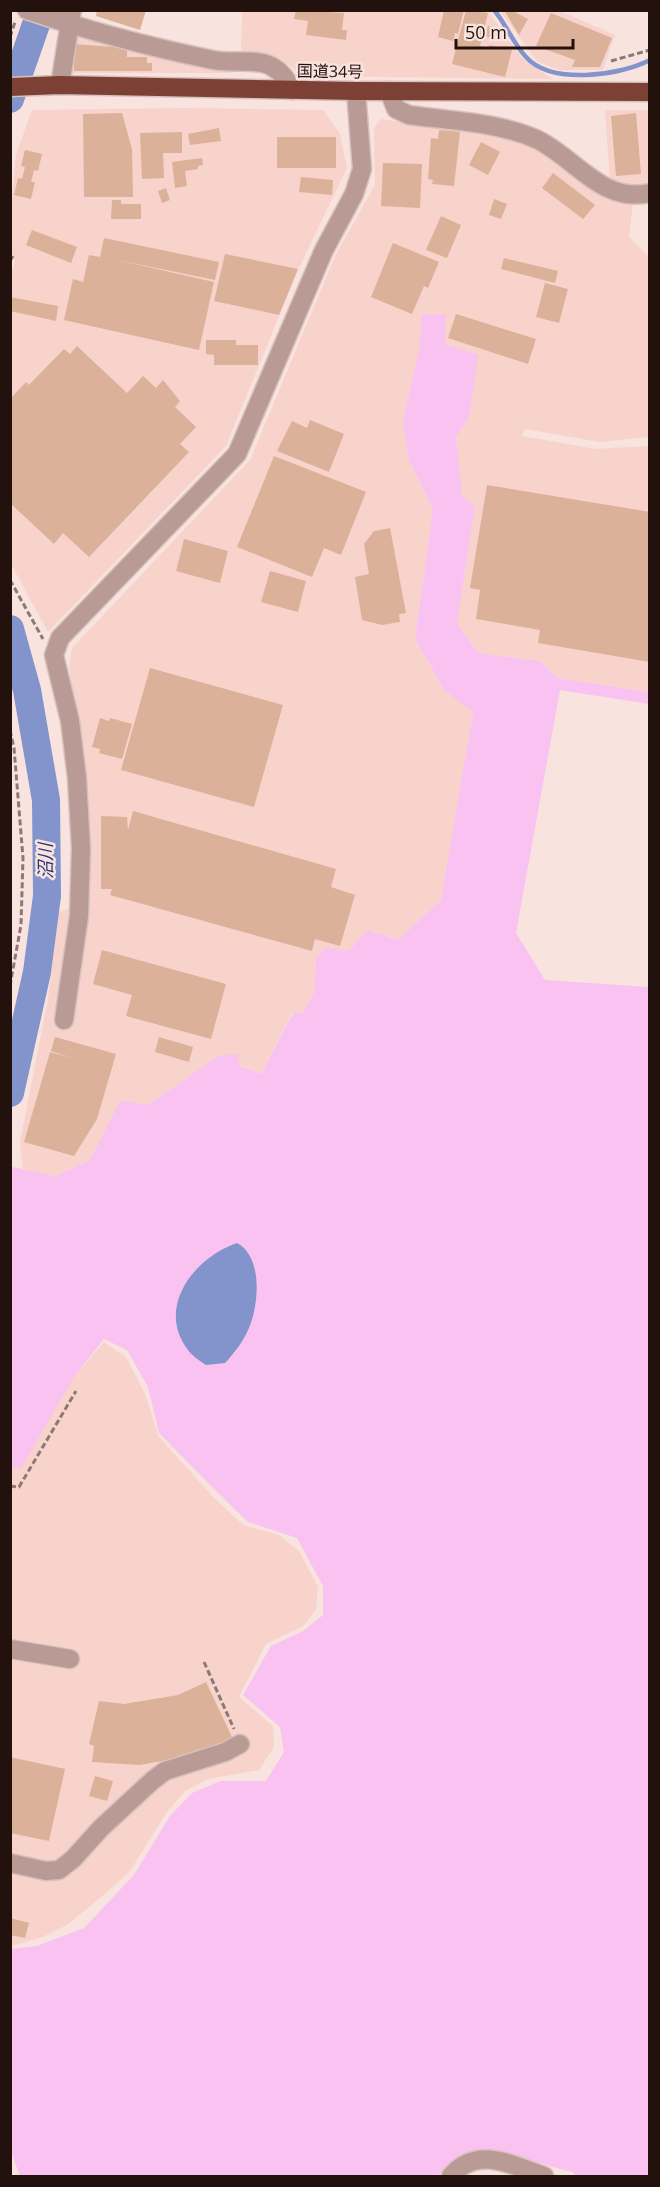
<svg xmlns="http://www.w3.org/2000/svg" width="660" height="2187" font-family="'Open Sans','Noto Sans JP',sans-serif">
<style>
.built{fill:#f7d3cc}
.green{fill:#f9c2f0}
.water{fill:#8393cc}
.lines{fill:none;stroke-linecap:round;stroke-linejoin:round}
.stream{stroke:#8393cc;stroke-width:4.5}
.river{stroke:#8393cc;stroke-width:28}
.building{fill:#dbb199}
.minor-casing{stroke:#d6c1bd;stroke-width:21}
.highway-casing{stroke:#d6c1bd;stroke-width:21}
.path{stroke:#8c7975;stroke-width:3;stroke-dasharray:6 3;stroke-linecap:butt}
.minor{stroke:#ba9a94;stroke-width:18}
.highway{stroke:#7d4035;stroke-width:18}
.labels{text-anchor:middle;stroke-width:5;stroke-linejoin:round;paint-order:stroke}
.street-label{font-size:16px;fill:#22110d;stroke:#f8e3df}
.water-label{font-size:18px;font-style:italic;fill:#263176;stroke:#f8e3df}
</style>
<rect width="100%" height="100%" fill="#f8e3df"/>
<g class="built">
<path d="M242,11H488L522,58L552,79L303,76L279,58L259,53L241,55Z"/>
<path d="M500,11H560L615,35L603,70H559L537,61Z"/>
<path d="M88,35L234,73H67L73,37Z"/>
<path d="M186,108L323,110L340,134L347,168L298,270L226,446L48,632L11,564L10,278L15,261L11,251V209L16,155L32,110Z"/>
<path d="M605,110H649V184L626,185L610,180Z"/>
<path d="M381,119L525,140L557,156L582,182L609,198L633,202L629,237L649,257V437L600,442L525,429L522,436L596,449L649,446V692L557,678L540,661L478,653L457,623L475,507L462,496L456,437L469,417L445,344L421,315L420,345L403,421L409,460L433,509L415,639L445,691L473,711L441,900L398,940L368,930L348,951L316,958L314,992L303,1014L292,1013L261,1074L218,1056L148,1105L120,1102L90,1160L56,1176L24,1170L74,1377L104,1342L126,1357L145,1394L159,1437L214,1498L243,1525L279,1535L299,1551L318,1587L316,1610L303,1626L266,1644L239,1697L273,1726L274,1747L259,1770L208,1779L185,1791L166,1813L130,1871L106,1893L67,1925L43,1937L11,1946L10,1167L23,1169L20,1142L48,999L59,912L89,902V797L69,667L72,648L250,460L336,254L375,185L374,128Z"/>
</g>
<path class="green" d="M446,314L445,344L478,355L469,417L456,437L462,495L475,507L457,623L478,653L540,661L557,678L649,692V704L560,690L516,933L545,980L649,987V2176H577L572,2172C525,2161 477,2137 438,2176H20L10,2149V1949L37,1946L84,1928L134,1875L170,1816L192,1793L221,1781H266L284,1752L280,1727L243,1695L271,1646L303,1631L323,1615V1586L297,1538L248,1522L217,1492L159,1433L148,1387L127,1350L104,1339L74,1377L21,1468L11,1466V1167L56,1176L90,1160L120,1101L148,1105L218,1056L237,1054L240,1066L261,1074L293,1013H303L314,992L316,958L325,948L348,951L368,930L398,940L441,900L473,712L445,691L415,639L433,509L409,460L403,421L420,345L421,315Z"/>
<path class="water" d="M237,1243C263,1257 259,1304 249,1328C243,1342 235,1352 225,1363L206,1365C200,1361 192,1356 188,1350C155,1307 195,1257 237,1243Z"/>
<g class="lines">
<path class="stream" d="M494,10C506,24 513,43 526,57C551,85 619,76 650,60"/>
<g class="river">
<path d="M10,99L41,10"/>
<path d="M10,629L27,690L46,800L47,896L37,972L10,1093"/>
</g>
</g>
<g class="building">
<path d="M97,10H146L140,30L96,16Z"/>
<path d="M296,10L344,13L342,30H347L346,40L306,35L308,21L294,19Z"/>
<path d="M444,10H464L458,34L455,33L453,41L438,37Z"/>
<path d="M466,10L488,13L480,46L489,48V45L512,50L505,77L452,64Z"/>
<path d="M504,10H511L528,19L519,35Z"/>
<path d="M551,13L612,38L600,67H572L575,60L536,46Z"/>
<path d="M488,26L498,28L495,39L485,36Z"/>
<path d="M74,44L127,48V57H147V63H152V71H74Z"/>
<path d="M122,113L132,149L133,197H84L83,114Z"/>
<path d="M636,113L641,174L616,176L611,116Z"/>
<path d="M219,128L221,141L190,145L188,134Z"/>
<path d="M439,130L460,132L454,186L432,184L433,180L428,179L431,138L438,139Z"/>
<path d="M182,132V153H163L164,178L142,179L140,133Z"/>
<rect x="277" y="137" width="59" height="31"/>
<path d="M481,142L500,152L488,175L469,165Z"/>
<path d="M25,150L42,154L38,171L34,170L31,182H35L31,199L14,195L18,178L22,179L25,167L21,166Z"/>
<path d="M202,158L203,165L198,166V169L185,171L187,186L175,188L172,162Z"/>
<path d="M383,163L422,164L420,208L381,206Z"/>
<path d="M553,173L595,205L583,219L542,188Z"/>
<path d="M301,177L333,180L332,195L299,192Z"/>
<path d="M166,188L170,200L162,203L158,191Z"/>
<path d="M494,199L507,204L501,219L489,215Z"/>
<path d="M112,200H121V204H141V219H111Z"/>
<path d="M441,216L461,225L447,258L426,250Z"/>
<path d="M32,230L77,247L71,263L26,245Z"/>
<path d="M104,238L219,262L215,280L117,260L214,282L199,350L64,320L73,279L83,282L89,255L100,257Z"/>
<path d="M393,243L439,262L428,288L424,286L412,314L371,297Z"/>
<path d="M225,254L298,269L279,315L214,301Z"/>
<path d="M504,258L558,271L555,283L501,269Z"/>
<path d="M545,283L568,289L559,323L536,317Z"/>
<path d="M10,297L58,306L56,321L10,311Z"/>
<path d="M456,314L536,339L528,364L448,338Z"/>
<path d="M206,340H236V345H258V365H214V355L206,354Z"/>
<path d="M77,346L127,393L143,376L156,388L163,380L180,401L175,407L196,427L180,444L189,452L89,557L63,533L54,544L10,503V399L26,382L29,385L64,349L70,354Z"/>
<path d="M310,420L344,434L329,472L277,451L292,421L307,428Z"/>
<path d="M274,456L366,492L341,555L324,548L312,577L237,547Z"/>
<path d="M487,485L650,512V662L538,643L540,630L476,619L480,590L470,588Z"/>
<path d="M390,528L406,613L399,614L400,622L382,625L362,620L355,577L369,574L364,544L374,531Z"/>
<path d="M184,539L228,551L220,583L176,571Z"/>
<path d="M270,571L306,581L298,612L261,602Z"/>
<path d="M150,668L283,705L254,807L121,770Z"/>
<path d="M100,718L109,721L110,718L132,724L122,759L99,753L100,749L92,747Z"/>
<path d="M133,811L336,869L331,887L355,895L340,946L315,939L312,951L110,895L112,889H101V816L127,817L128,830Z"/>
<path d="M102,950L226,984L211,1039L126,1016L132,995L93,984Z"/>
<path d="M55,1037L116,1054L97,1119L74,1156L24,1142L50,1052L72,1058L51,1051Z"/>
<path d="M159,1037L193,1047L189,1062L155,1052Z"/>
<path d="M206,1682L233,1739L196,1755L139,1765L92,1762L94,1746L89,1744L99,1701L124,1704L178,1695Z"/>
<path d="M10,1757L65,1769L49,1841L10,1833Z"/>
<path d="M95,1776L113,1781L107,1801L89,1796Z"/>
<path d="M10,1918L29,1923L25,1938L10,1935Z"/>
</g>
<g class="lines">
<g class="minor-casing">
<g id="minor">
<path d="M27,10C88,31 150,47 213,60C231,64 255,58 271,66C282,72 287,80 292,90"/>
<path d="M60,85L72,10"/>
<path d="M389,91L396,109L409,115C450,121 498,122 536,139C575,157 601,204 650,193"/>
<path d="M64,1020L79,916L81,848L77,778L70,721L54,655L60,638L237,454L324,250L354,194L362,169L356,91"/>
<path d="M10,1649L70,1659"/>
<path d="M10,1863L46,1871L59,1870L73,1859L101,1828L153,1780L165,1771L225,1752L240,1744"/>
<path d="M451,2176C477,2145 512,2165 544,2176"/>
</g>
</g>
<g class="highway-casing">
<path id="highway" d="M10,87L60,85L356,91L650,92"/>
</g>
<g class="path">
<path d="M10,37L15,22"/>
<path d="M611,61L650,50"/>
<path d="M10,261L13,256"/>
<path d="M10,580L43,639"/>
<path d="M10,730L14,748L23,858L21,925L10,986"/>
<path d="M10,1486L19,1487L76,1391"/>
<path d="M204,1662L234,1729"/>
</g>
<use href="#minor" class="minor"/>
<use href="#highway" class="highway"/>
</g>
<g class="labels">
<g class="street-label">
<text transform="translate(330 71) rotate(1)" y="6">国道34号</text>
</g>
<g class="water-label">
<text transform="translate(46 861) rotate(-91)" y="6">沼川</text>
</g>
</g>
<rect width="660" height="2187" fill="none" stroke="#22110d" stroke-width="24"/>
<path d="M456 39v9h117v-9" fill="none" stroke="#22110d" stroke-width="3"/>
<text x="465" y="39" font-size="18" fill="#22110d" stroke="#f8e3df" stroke-width="4.5" paint-order="stroke">50 m</text>
</svg>
